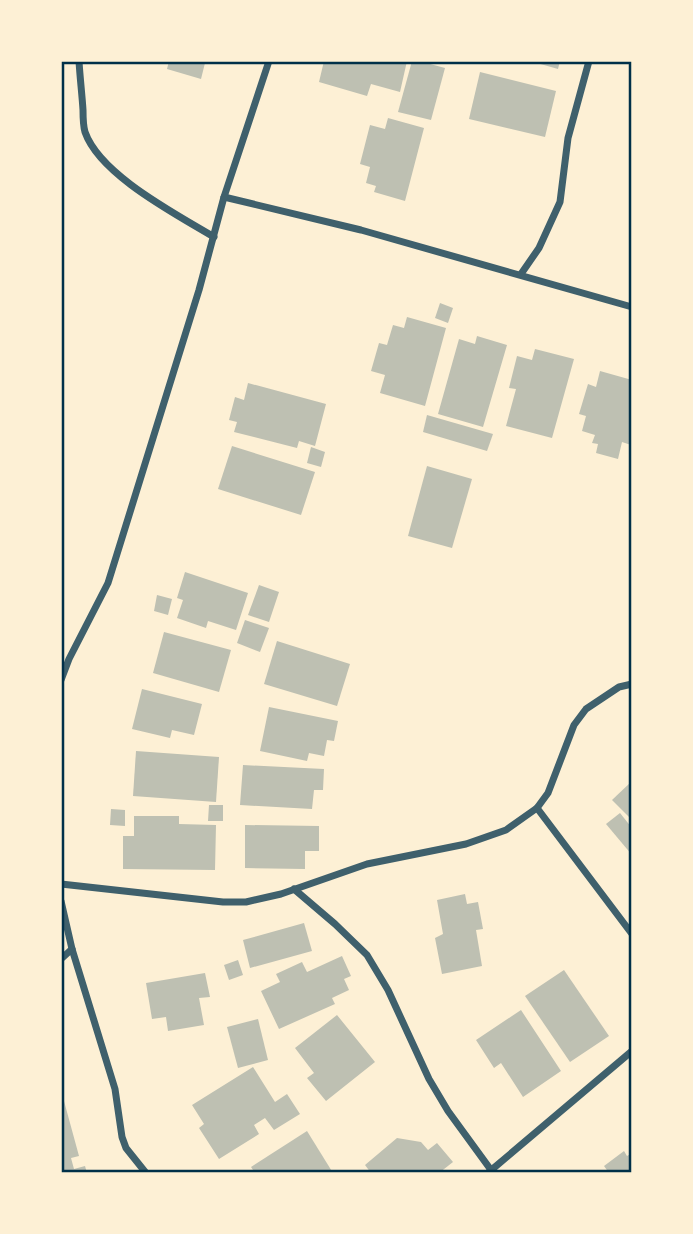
<svg xmlns="http://www.w3.org/2000/svg" width="693" height="1234" font-family="Overpass,sans-serif">
<style>
.building{fill:#bec0b2}
.lines{fill:none;stroke-linecap:round;stroke-linejoin:round}
.minor{stroke:#3f606c;stroke-width:7}
.neatline{fill:none;stroke:#003049;stroke-width:2.5}
</style>
<rect width="100%" height="100%" fill="#fdf0d5"/>
<g class="building">
<path d="M169,61H198L205,63L201,79L167,69Z"/>
<path d="M324,61H407L400,92L371,84L367,96L319,82Z"/>
<path d="M412,61H419L445,68L431,120L398,112Z"/>
<path d="M530,61H560L558,69Z"/>
<path d="M480,72L556,91L545,137L469,119Z"/>
<path d="M388,118L424,128L405,201L374,192L376,186L366,183L370,167L360,164L370,125L385,129Z"/>
<path d="M440,303L453,308L448,323L435,318Z"/>
<path d="M407,317L446,328L425,406L380,393L385,375L371,371L379,343L387,345L393,325L404,328Z"/>
<path d="M477,336L507,345L483,427L438,414L459,339L475,344Z"/>
<path d="M535,349L574,359L552,438L506,426L516,389L509,388L517,356L532,360Z"/>
<path d="M600,371L632,380V442L631,445L622,442L618,459L596,453L598,444L592,443L595,435L582,431L586,416L579,414L588,384L596,387Z"/>
<path d="M248,383L326,404L315,446L299,441L297,448L234,432L237,422L229,420L235,397L244,400Z"/>
<path d="M427,415L493,434L487,451L423,432Z"/>
<path d="M232,446L315,472L301,515L218,489Z"/>
<path d="M311,447L325,452L321,467L307,463Z"/>
<path d="M427,466L472,479L452,548L408,536Z"/>
<path d="M185,572L248,593L236,630L208,621L206,628L177,618L183,600L177,598Z"/>
<path d="M259,585L279,592L269,622L248,615Z"/>
<path d="M157,595L172,599L168,615L154,611Z"/>
<path d="M245,620L269,628L260,652L237,643Z"/>
<path d="M164,632L231,650L219,692L153,673Z"/>
<path d="M277,641L350,664L337,706L264,684Z"/>
<path d="M142,689L202,704L194,735L172,730L170,738L132,729Z"/>
<path d="M269,707L338,721L334,741L327,740L324,756L309,753L307,761L260,751Z"/>
<path d="M136,751L219,757L216,802L133,796Z"/>
<path d="M243,765L324,769L323,790H314L312,809L240,805Z"/>
<path d="M632,781V820L612,800Z"/>
<path d="M209,805H223V821H208Z"/>
<path d="M111,809L125,810V826L110,825Z"/>
<path d="M620,813L632,828V855L606,824Z"/>
<path d="M134,816H179V824L216,825L215,870L123,869V836H134Z"/>
<path d="M245,825L319,826V851H305V869L245,868Z"/>
<path d="M465,894L467,904L478,902L483,929L476,930L482,966L442,974L435,938L443,934L437,900Z"/>
<path d="M304,923L312,951L250,968L243,940Z"/>
<path d="M342,956L351,976L344,979L349,990L332,998L335,1004L279,1029L261,991L280,982L276,974L302,962L307,972Z"/>
<path d="M238,960L243,975L229,980L224,965Z"/>
<path d="M564,970L609,1036L570,1062L525,996Z"/>
<path d="M205,973L210,997L199,998L204,1025L168,1031L166,1017L152,1019L146,983Z"/>
<path d="M521,1010L561,1071L523,1097L501,1063L494,1068L476,1040Z"/>
<path d="M337,1015L375,1062L326,1101L307,1078L314,1073L295,1048Z"/>
<path d="M258,1019L268,1060L238,1068L227,1027Z"/>
<path d="M253,1067L275,1102L287,1094L300,1114L274,1130L265,1118L254,1125L259,1134L219,1159L199,1128L204,1124L192,1105Z"/>
<path d="M64,1101L79,1156L71,1158L74,1169L85,1166L87,1173H61V1102Z"/>
<path d="M307,1131L333,1173H255L251,1167Z"/>
<path d="M397,1138L421,1142L428,1150L437,1143L453,1162L439,1173H371L365,1165Z"/>
<path d="M624,1151L627,1156L632,1153V1173H609L604,1166Z"/>
</g>
<g class="lines">
<g class="minor">
<path d="M79,61C80,78 82,94 83,110C83,117 83,125 85,132C100,175 176,214 214,237"/>
<path d="M224,197L361,230L632,307"/>
<path d="M521,274L539,248L560,202L568,138L589,61"/>
<path d="M61,680L69,659L108,583L199,290L224,197L269,61"/>
<path d="M537,808L632,934"/>
<path d="M61,884L223,902H246L281,894L367,864L466,844L506,830L537,808L548,793L574,725L586,709L619,687L632,684"/>
<path d="M294,889L335,924L367,955L388,990L429,1079L448,1111L491,1170"/>
<path d="M61,901L72,949L115,1089L122,1137L126,1148L146,1173"/>
<path d="M61,959L72,949"/>
<path d="M489,1172L632,1051"/>
</g>
</g>
<rect width="693" height="1234" fill="none" stroke="#fdf0d5" stroke-width="126"/>
<rect x="63" y="63" width="567" height="1108" class="neatline"/>
</svg>
